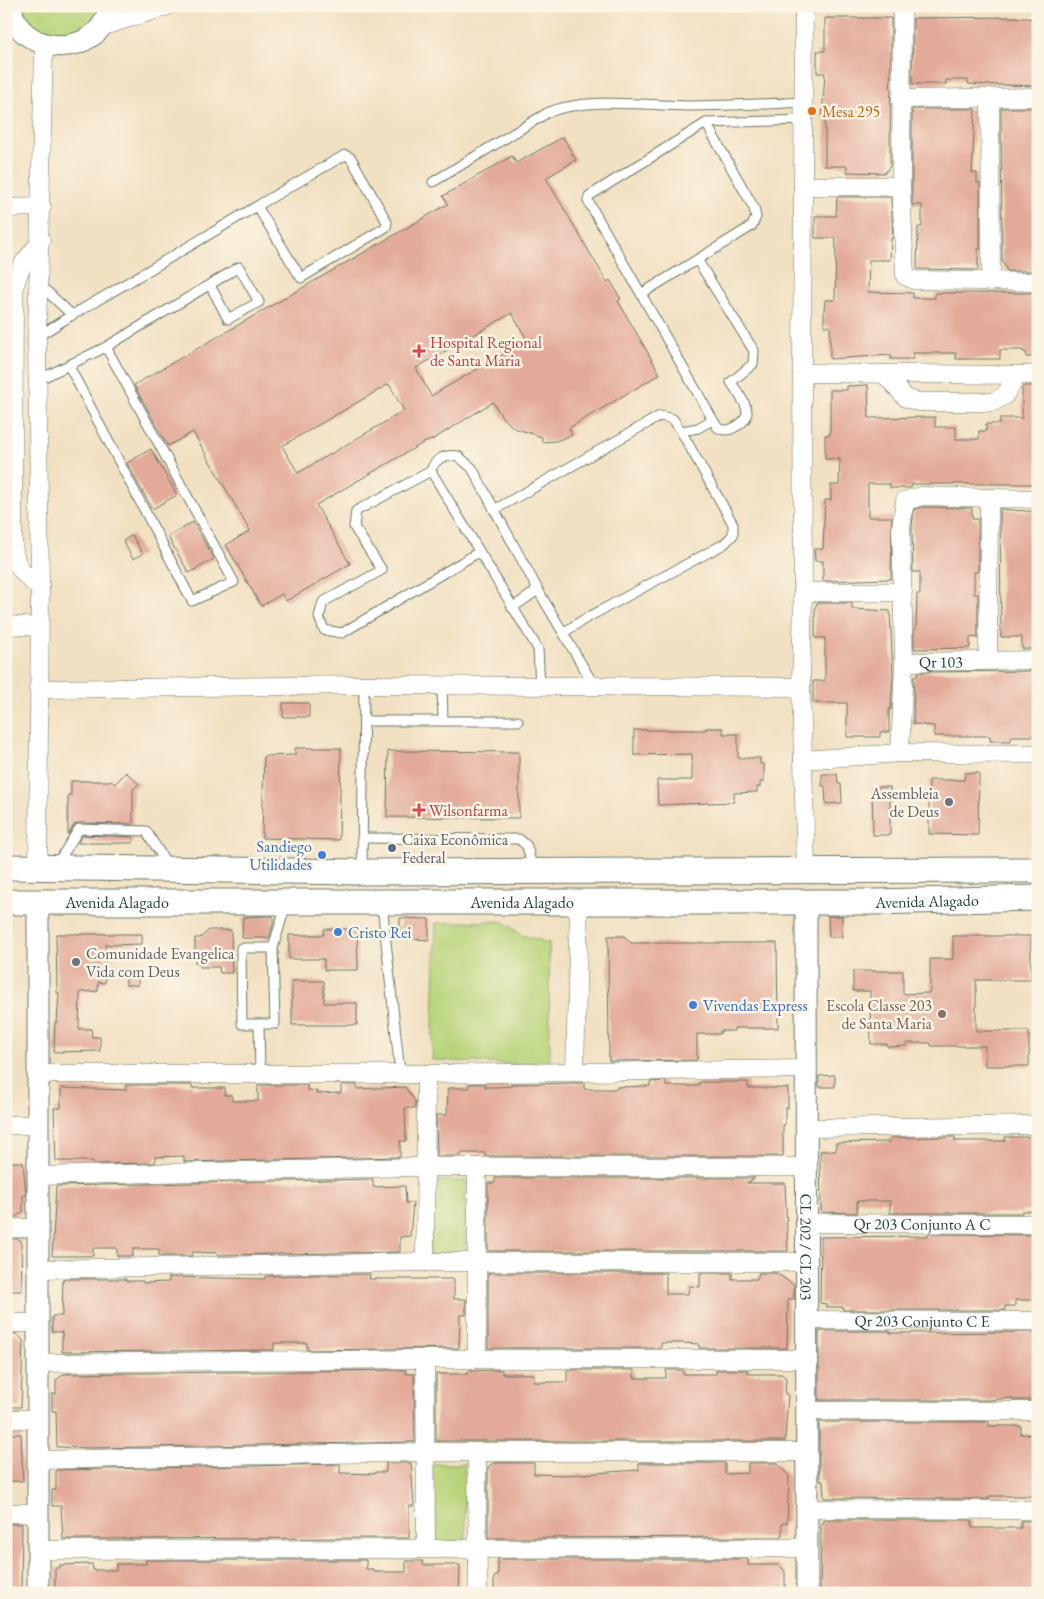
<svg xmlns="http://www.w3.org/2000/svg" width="1044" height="1599" font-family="'EB Garamond',serif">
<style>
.green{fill:#b8d47a;stroke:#6c8857}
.building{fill:#e3aa99;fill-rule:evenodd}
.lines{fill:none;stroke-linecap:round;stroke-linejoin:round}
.service-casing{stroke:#687665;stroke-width:11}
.minor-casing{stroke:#687665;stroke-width:19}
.tertiary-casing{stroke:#687665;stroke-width:23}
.secondary-casing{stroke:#687665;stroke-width:27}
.service{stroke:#fff;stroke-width:9}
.minor{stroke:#fff;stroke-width:18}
.tertiary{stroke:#fff;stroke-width:21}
.secondary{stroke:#fff;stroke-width:25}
.food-dot{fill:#e8710a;stroke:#fcf5e5;stroke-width:2}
.health-dot{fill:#e0444e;stroke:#fcf5e5;stroke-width:2}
.worship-dot{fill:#6b7280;stroke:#fcf5e5;stroke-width:2}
.service-dot{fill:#5c6f8a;stroke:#fcf5e5;stroke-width:2}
.shop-dot{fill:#3f7fe0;stroke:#fcf5e5;stroke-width:2}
.education-dot{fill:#8d6e63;stroke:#fcf5e5;stroke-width:2}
.labels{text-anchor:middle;stroke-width:5;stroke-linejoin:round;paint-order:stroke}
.food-label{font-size:16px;fill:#c56008;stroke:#fcf5e5;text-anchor:start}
.health-label{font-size:16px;fill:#be3a42;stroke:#fcf5e5;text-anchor:start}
.street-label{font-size:16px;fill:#1f3d34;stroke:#fcf5e5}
.worship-label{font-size:16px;fill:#5b616d;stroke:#fcf5e5;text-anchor:end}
.service-label{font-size:16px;fill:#4e5e75;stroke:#fcf5e5;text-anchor:start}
.shop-label{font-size:16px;fill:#366cbe;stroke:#fcf5e5;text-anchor:start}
.education-label{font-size:16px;fill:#785e54;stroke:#fcf5e5;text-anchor:end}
</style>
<rect width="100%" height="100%" fill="#fcf5e5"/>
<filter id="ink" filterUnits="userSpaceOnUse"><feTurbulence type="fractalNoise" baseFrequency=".02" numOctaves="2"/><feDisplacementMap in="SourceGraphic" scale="10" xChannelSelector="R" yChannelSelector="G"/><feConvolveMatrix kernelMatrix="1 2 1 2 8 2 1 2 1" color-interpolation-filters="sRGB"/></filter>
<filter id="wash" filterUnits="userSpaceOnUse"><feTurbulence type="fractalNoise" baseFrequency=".0096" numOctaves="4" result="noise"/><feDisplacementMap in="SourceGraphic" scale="20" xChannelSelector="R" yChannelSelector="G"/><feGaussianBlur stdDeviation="1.12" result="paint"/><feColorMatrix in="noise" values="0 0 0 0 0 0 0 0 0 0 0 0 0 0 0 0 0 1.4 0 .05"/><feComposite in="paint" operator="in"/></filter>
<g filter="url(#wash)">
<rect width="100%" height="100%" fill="#f1e0c1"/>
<g class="green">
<path d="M23,6H101L93,25C63,39 35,47 23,6Z"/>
<path d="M502,921L522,935L549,943L550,1063L508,1064L432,1060L436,923Z"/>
<path d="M430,1181H466L465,1256H430Z"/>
<path d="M429,1464H464L466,1544L429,1543Z"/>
</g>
<g id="blocks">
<g class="building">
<path d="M1011,17L1038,19V86L968,84V80H946V84H912L913,18Z"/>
<path d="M825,18H891L890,166L885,173L847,172V166H825V118H822L825,73H817V51H825Z"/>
<path d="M1001,108H1038V271H1007L1002,261Z"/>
<path d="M912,109H975L972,173H977V183H980V249H978V270L917,269L918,227H922V205H912Z"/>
<path d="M563,137L576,160L546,178L607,282L610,280L621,299L618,301L660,374L569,428L572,435L556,441L542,442V437L514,428L502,417L493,402L432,440L423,443L316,505L350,564L286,601L282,594L261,606L226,545L250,531L193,432L168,446L134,385L448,204L443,196L512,156L516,163ZM512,313L527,340L431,396L416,368ZM389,384L404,411L298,473L282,446Z"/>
<path d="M837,197H891L893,238H891L890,260H869L868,292L913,293V298H935V293H1038V357H1026V352H1023V350H1000V359H956V353H913V359H891V355L830,359V326H824V309L825,300H835L836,238H815V216H836Z"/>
<path d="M868,385L869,418L935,417V427H956V439H979V431H986V424H1000V418H1022V388L1024,386H1038V484H912L911,488H890V484H868V517H892L891,579L823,581V561H815L814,549H823L825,500H831V485H839L840,459H825V435H830V390H847V386Z"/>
<path d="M151,449L177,495L152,509L127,463Z"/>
<path d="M923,507L972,508V519H978V572H974V594H978V638L970,637V648L914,649V629H916L917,594H920V572H913L912,528L914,509Z"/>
<path d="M1000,509L1038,512V649H1022V637H1001Z"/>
<path d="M193,522L214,559L189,573L168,537Z"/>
<path d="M132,535L143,554L133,559L123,541Z"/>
<path d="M817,603H852V609L890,611L893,676L891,709H889V732H880V737H847V703H813V681H825V638H815V608Z"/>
<path d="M1038,671V736H1011V741H990V736H934V726L913,724L914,676H918V672Z"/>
<rect x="283" y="703" width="26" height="14"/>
<path d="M706,728H723V734H738V758H760V764H764V782H760V787H757V792L734,793V802L658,805L657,780H692V754L634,755V730H706Z"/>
<path d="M295,748H341L339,840L262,838L264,756L295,755Z"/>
<path d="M388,751L519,752V818L387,817Z"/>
<path d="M126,772L139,784L133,789V824L79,823L74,825L68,835V795H71V781H111L115,784Z"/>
<path d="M965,773H979L978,835L929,834V780H964Z"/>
<path d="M822,774H837L838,784H841L842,803L826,804L825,786H822Z"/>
<path d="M872,787H890V835H873Z"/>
<path d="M82,835L133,837V843H78Z"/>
<path d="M273,916V925L269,938H242L243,917Z"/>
<path d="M828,916H842V937H829Z"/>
<path d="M400,918L429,919V940L400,938Z"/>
<path d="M324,929H357L358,970H324V959H289V935H324Z"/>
<path d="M209,930H231L232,973H220L219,967H200V963H195V938H200Z"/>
<path d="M56,934H142V944L105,945V983L98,982V991L80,992L79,1029H91L92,1037H100V1051L54,1052L55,1022H57L59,993H57Z"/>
<path d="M608,936H624L631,943H777L778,1028H734V1031H720V1034H697V1060L609,1061Z"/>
<path d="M953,936H1031V980H976V1031H1029V1066H985V1046H931V1043H906V1046L887,1047V1044H871L870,991H853V971H903V994L928,993L930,992V959H953Z"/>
<rect x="126" y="973" width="12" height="12"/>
<path d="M292,981H324V1003H357V1025H292Z"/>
<path d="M835,1075V1087H819V1076Z"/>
<path d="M666,1081V1086H699V1082H748V1088H788V1108H785V1125H783V1156H485V1153H461V1156H437L436,1115H447L448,1088H469V1084H485V1087H496L512,1086V1084L584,1083V1089H617V1087L650,1086V1082Z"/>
<path d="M126,1085H192V1088H225V1095H232V1101H258V1085H307V1090L317,1091L316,1094L341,1093V1085H357V1089L405,1087L415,1101V1108H405L406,1141H400V1157L184,1162V1156L155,1157V1163L93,1164V1161H56L54,1108H61V1088L126,1090Z"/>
<path d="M955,1137V1141H1005V1137H1038V1211H1022V1213H890V1201H857V1213L821,1212L820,1151H836V1143L890,1142V1138Z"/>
<path d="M6,1162H23L26,1195H23V1212L15,1217H6Z"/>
<path d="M495,1178H755L747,1183H785L788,1251H488V1183H495Z"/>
<path d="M373,1179V1187L405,1186L406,1203H413L410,1236L400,1237V1252L217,1255L218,1253L192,1252V1256H159V1249H133V1256H117V1248H93V1256H52L56,1186Z"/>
<path d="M928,1234L1038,1235V1300H1015V1306H1005V1310H843V1307H826V1304L820,1303L821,1237L928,1236Z"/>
<path d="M6,1239H19L21,1241L22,1291H6Z"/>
<path d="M488,1273H666V1294H688L689,1286L700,1287V1273H732V1279H757L759,1273H776L794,1285V1299H788L787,1348H699V1344L683,1343H661V1348H488Z"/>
<path d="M370,1274L369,1279H454V1299H466V1315H460L459,1348L307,1350V1343H274V1350L62,1352V1332H52V1316H62L63,1279H126V1281H143V1283L169,1282V1277L265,1279V1276Z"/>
<path d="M819,1331H890V1333L1038,1332V1400H1012V1398L989,1400H819Z"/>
<path d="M6,1334H17L23,1340L21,1407H6Z"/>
<path d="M406,1370V1374H414L415,1442L92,1448L57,1447L56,1411H52V1394H56V1380L64,1374Z"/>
<path d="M502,1370V1374H534V1382H567V1370H634V1378H666V1370H683V1374H716V1370H748V1374H781L786,1378L785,1394H788L785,1441H436V1374H468V1371Z"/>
<path d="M819,1422H989V1426H1021V1434L1038,1435V1496H989V1499L824,1498L823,1481H820L819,1465Z"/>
<path d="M6,1434H21L23,1481H6Z"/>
<path d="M386,1463H411L414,1506H409V1538L63,1539L61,1506H52V1490H56V1470L340,1464V1473L375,1474V1472H386Z"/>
<path d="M493,1463H534V1474L567,1475L639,1470V1463H725V1474L748,1473V1463H777L789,1476L787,1523H782V1537L488,1538V1467Z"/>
<path d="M824,1520H972V1528H1021V1521H1038V1592L820,1593L821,1523H824Z"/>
<path d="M6,1524H22L21,1593H6Z"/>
<path d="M498,1559H748V1565H779L785,1571V1593H494V1577L498,1575Z"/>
<path d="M146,1560H366V1569H373V1572H406V1561H423V1565H460L459,1593H55V1568H60V1565L92,1564L93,1570H116V1564H146Z"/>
</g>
</g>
</g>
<g filter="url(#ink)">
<use href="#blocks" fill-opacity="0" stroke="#687665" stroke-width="1"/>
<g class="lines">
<g class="service-casing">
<g id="service">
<path d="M706,123L804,120"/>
<path d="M433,182L547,113C585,97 644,105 686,106C725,106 764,104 804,102"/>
<path d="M641,294L752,226L756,217L754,208L706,123L589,196L588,201L717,427C723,431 729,431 735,427C759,415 741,399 731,382L753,364L754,351L698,261"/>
<path d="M72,315C163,263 253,207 345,155L351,158L387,222L386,227L301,278L257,206"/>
<path d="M37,337L72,315L39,284"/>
<path d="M69,366L192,601L234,582L106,347"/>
<path d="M38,380L106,347L239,267L259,302L228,319L210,285"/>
<path d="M681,431L698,428L712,420"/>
<path d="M431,471L356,511L354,527L382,570L323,602L319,617L324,630L342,633L479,552"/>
<path d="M494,510L660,416L673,419L681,431L733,524V535L724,544L583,620L563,633"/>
<path d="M512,608L538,590"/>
<path d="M442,685L443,721"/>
<path d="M540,686L538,649L431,471C434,459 445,454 458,456L472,468L538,590L595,687"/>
<path d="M365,721H518"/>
<path d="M362,838L519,839L527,846L533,870"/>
<path d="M57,864L79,829L146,831L169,867"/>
<path d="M362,870L364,685"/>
<path d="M382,904L400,1073"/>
<path d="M273,948H241L242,1024H275L273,948L286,904"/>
<path d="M259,1024L260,1073"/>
</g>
</g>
<g class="minor-casing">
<g id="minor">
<path d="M804,6L802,373L803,592L801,687L806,870"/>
<path d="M902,6L901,186L905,276L914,280L1038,282"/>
<path d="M101,27L168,6"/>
<path d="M990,97L991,282"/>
<path d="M901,99L1038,97"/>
<path d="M803,186H901"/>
<path d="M6,208L42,207"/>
<path d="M802,373L1038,375"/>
<path d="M884,374L906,398L918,402H993L1004,396L1018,375"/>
<path d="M40,588C21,572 14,567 13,540L14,287L22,265L41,241"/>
<path d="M803,592H903"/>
<path d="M6,625L39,627"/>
<path d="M988,660L989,499"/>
<path d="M904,662L901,527L905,501L922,496L1038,499"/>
<path d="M38,689L364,685L801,687"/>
<path id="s1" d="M900,753L904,662L1038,660"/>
<path d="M803,760L900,753L1038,754"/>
<path d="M38,867L40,588L37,337L44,45"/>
<path d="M575,1072L579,902"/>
<path d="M37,1074H426L808,1069"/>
<path d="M6,1125H37"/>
<path d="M808,1128L1038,1125"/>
<path d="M477,1167V1359"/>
<path d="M38,1176L412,1167H808"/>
<path id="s2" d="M807,1223L1038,1224"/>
<path d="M6,1228H38"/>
<path d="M425,1262L426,1074"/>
<path d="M39,1269L425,1262H808"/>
<path id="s3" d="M807,1320L1038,1321"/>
<path d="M6,1323H39"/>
<path d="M425,1359L426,1548"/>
<path d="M39,1363L425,1359H808"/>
<path d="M808,1411H1038"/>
<path d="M6,1419H38"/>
<path d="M477,1452L478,1593"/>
<path d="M38,1460L425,1452H807"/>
<path d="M807,1509L1038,1510"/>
<path d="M6,1513H38"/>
<path d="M38,1550L807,1548"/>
</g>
</g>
<g class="tertiary-casing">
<g id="tertiary">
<path d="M11,6C17,59 103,59 109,6"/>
<path d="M38,902V1593"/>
<path id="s4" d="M806,902L807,1593"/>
</g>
</g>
<g class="secondary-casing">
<g id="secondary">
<path d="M6,867L362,872L1038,870"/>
<path id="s5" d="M6,902H874L1038,898"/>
</g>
</g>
<use href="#service" class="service"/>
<use href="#minor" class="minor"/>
<use href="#tertiary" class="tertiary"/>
<use href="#secondary" class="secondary"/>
</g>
</g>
<circle class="food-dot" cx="812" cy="111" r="5"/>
<g class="health-dot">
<path d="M416.5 343.5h5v5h5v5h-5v5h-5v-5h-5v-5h5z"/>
<path d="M416.5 802.5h5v5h5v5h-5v5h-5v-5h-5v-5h5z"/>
</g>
<g class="worship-dot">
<circle cx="949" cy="802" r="5"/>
<circle cx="76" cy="962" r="5"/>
</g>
<circle class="service-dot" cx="392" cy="848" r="5"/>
<g class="shop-dot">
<circle cx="322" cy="855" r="5"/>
<circle cx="338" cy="932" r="5"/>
<circle cx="693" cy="1005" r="5"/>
</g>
<circle class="education-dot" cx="942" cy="1014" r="5"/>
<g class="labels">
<g class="food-label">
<text x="822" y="117">Mesa 295</text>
</g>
<g class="health-label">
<text x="430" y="348">Hospital Regional<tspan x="430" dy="18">de Santa Maria</tspan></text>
<text x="429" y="816">Wilsonfarma</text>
</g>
<g class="street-label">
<text dy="6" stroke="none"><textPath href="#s1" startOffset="128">Qr 103</textPath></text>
<text dy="6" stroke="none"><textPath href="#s5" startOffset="921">Avenida Alagado</textPath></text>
<text dy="6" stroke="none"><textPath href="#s5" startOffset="111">Avenida Alagado</textPath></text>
<text dy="6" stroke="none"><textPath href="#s5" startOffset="516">Avenida Alagado</textPath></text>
<text dy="6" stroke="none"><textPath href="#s2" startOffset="115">Qr 203 Conjunto A C</textPath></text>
<text dy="6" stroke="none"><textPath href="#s4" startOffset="345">CL 202 / CL 203</textPath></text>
<text dy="6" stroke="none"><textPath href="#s3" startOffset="115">Qr 203 Conjunto C E</textPath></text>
</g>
<g class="worship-label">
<text x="939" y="799">Assembleia<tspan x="939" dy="18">de Deus</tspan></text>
<text x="86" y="959" text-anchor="start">Comunidade Evangelica<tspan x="86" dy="18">Vida com Deus</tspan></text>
</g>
<g class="service-label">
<text x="402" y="845">Caixa Econômica<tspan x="402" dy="18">Federal</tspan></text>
</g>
<g class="shop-label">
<text x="312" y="852" text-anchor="end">Sandiego<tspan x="312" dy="18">Utilidades</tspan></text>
<text x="348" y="938">Cristo Rei</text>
<text x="703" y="1011">Vivendas Express</text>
</g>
<g class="education-label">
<text x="932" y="1011">Escola Classe 203<tspan x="932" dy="18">de Santa Maria</tspan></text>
</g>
</g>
<rect width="1044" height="1599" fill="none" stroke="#fcf5e5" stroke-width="25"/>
</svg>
